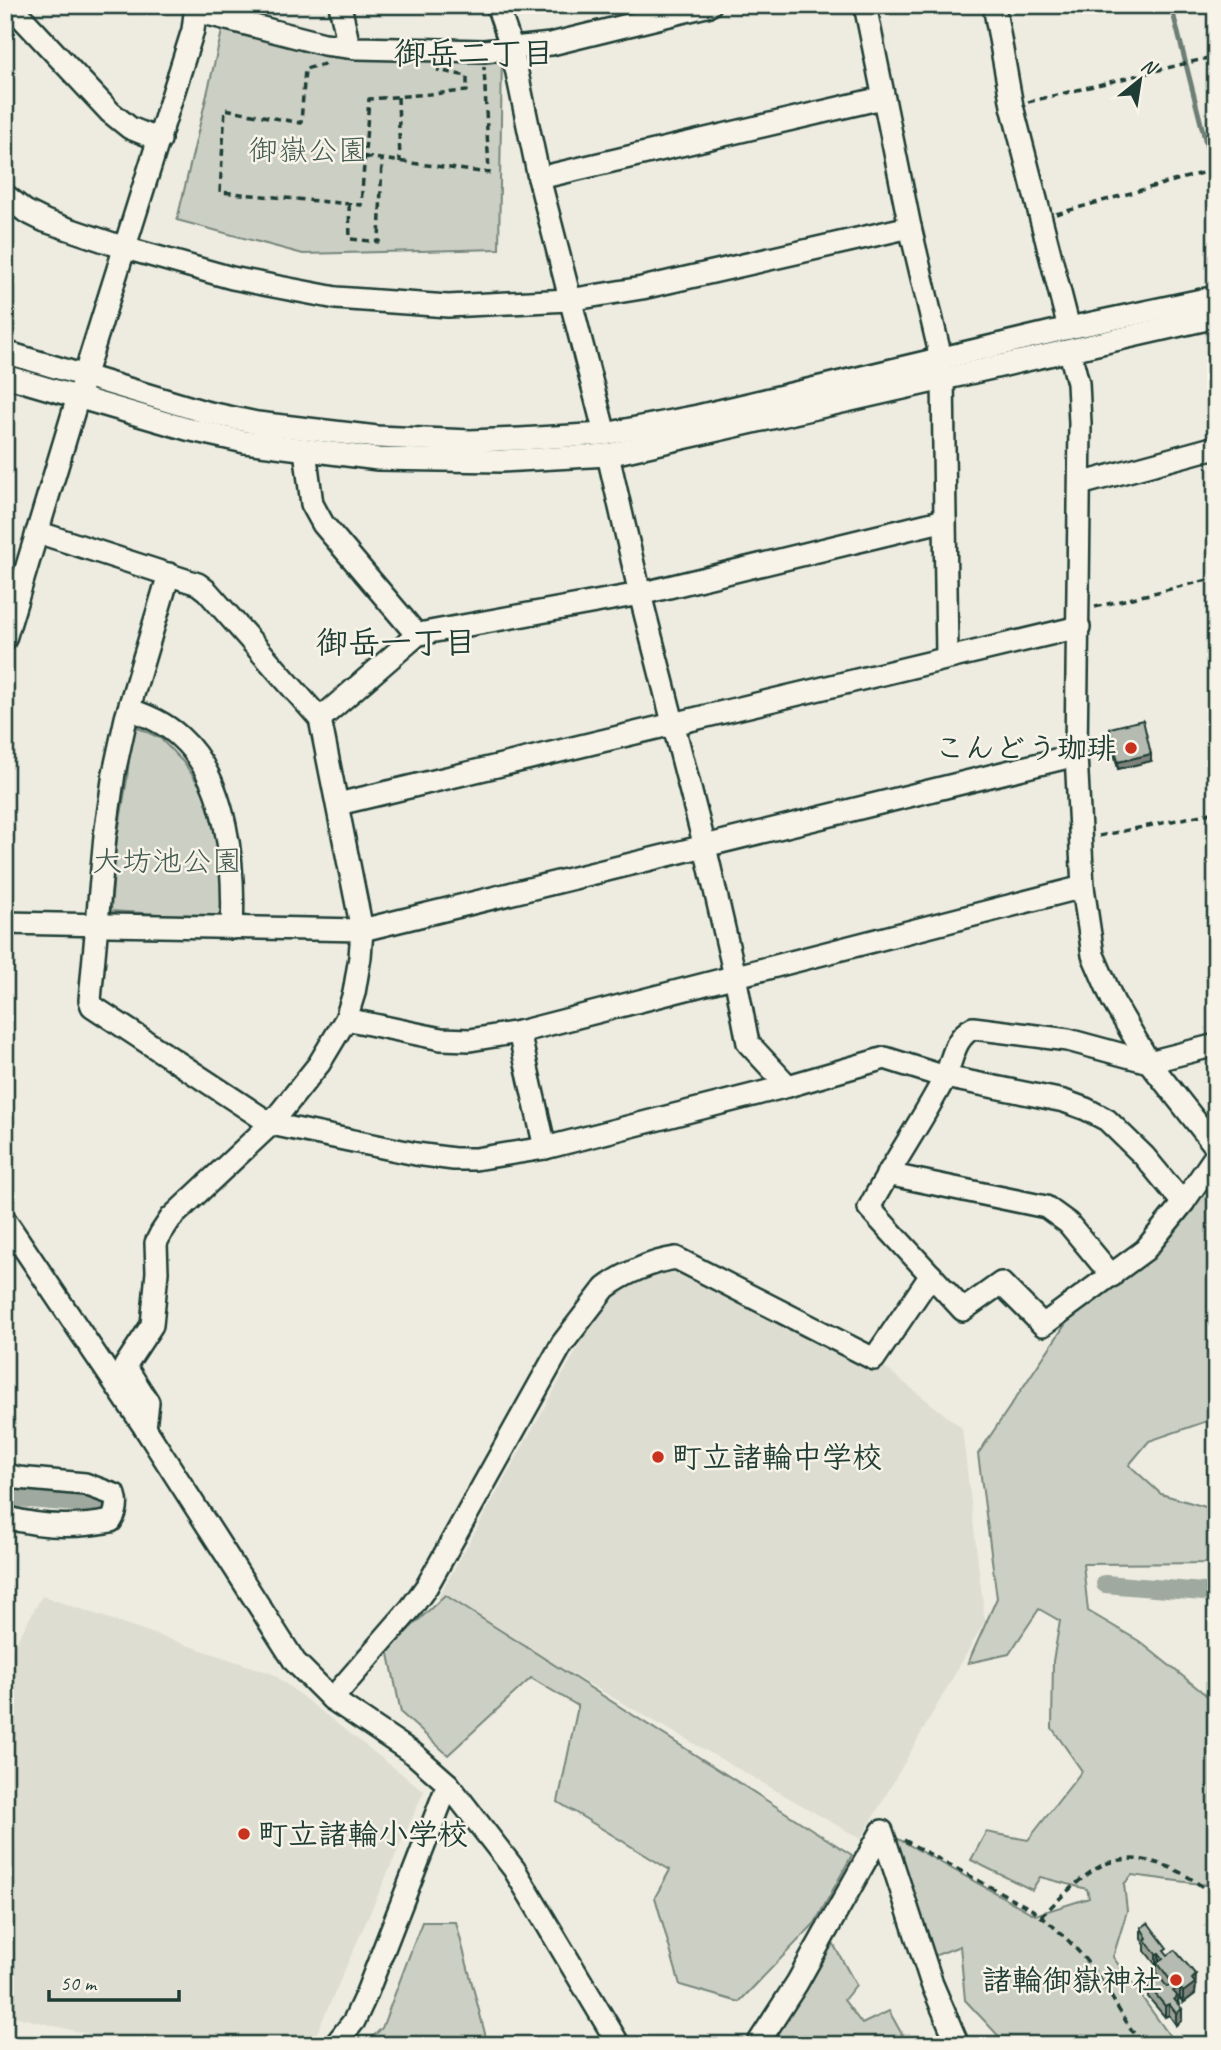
<svg xmlns="http://www.w3.org/2000/svg" width="1221" height="2050" font-family="Caveat,'Klee One',sans-serif">
<style>
.built{fill:#ddddd2}
.green{fill:#cccfc4;stroke:#76867c;stroke-width:2}
.lines{fill:none;stroke-linecap:round;stroke-linejoin:round}
.stream{stroke:#6c7e74;stroke-width:5}
.canal{stroke:#9fa99f;stroke-width:18}
.minor-casing{stroke:#1f3d34;stroke-width:26}
.path{stroke:#1f3d34;stroke-width:3.5;stroke-dasharray:7 5;stroke-linecap:butt}
.minor{stroke:#f7f3e8;stroke-width:21}
.wall{fill:#9ca197;stroke:#1f3d34;stroke-width:2}
.shaded-wall{fill:#7f837b;stroke:#1f3d34;stroke-width:2}
.building{fill:#b5bbb0;stroke:#1f3d34;stroke-width:2}
.poi-dot{fill:#c8321e;stroke:#f7f3e8;stroke-width:2.5}
.labels{text-anchor:middle;stroke-width:5;stroke-linejoin:round;paint-order:stroke}
.park-label{font-size:30px;fill:#425a51;stroke:#f7f3e8}
.poi-label{font-size:30px;font-weight:bold;fill:#1f3d34;stroke:#f7f3e8;text-anchor:end}
.neighbourhood-label{font-size:32px;font-weight:bold;fill:#1f3d34;stroke:#f7f3e8}
</style>
<rect width="100%" height="100%" fill="#eeece1"/>
<filter id="ink" filterUnits="userSpaceOnUse"><feTurbulence type="fractalNoise" baseFrequency=".0143" numOctaves="2"/><feDisplacementMap in="SourceGraphic" scale="14" xChannelSelector="R" yChannelSelector="G"/><feConvolveMatrix kernelMatrix="1 2 1 2 8 2 1 2 1" color-interpolation-filters="sRGB"/></filter>
<g filter="url(#ink)">
<g class="built">
<path d="M674,1265L883,1366L962,1428L985,1621L861,1839L438,1598L609,1292Z"/>
<path d="M42,1596L273,1674L424,1791L316,2035L298,2045H133L5,2014V1980L16,1834L5,1817V1662Z"/>
</g>
<g class="green">
<path d="M223,27L502,55L499,249L303,254L177,220Z"/>
<path d="M132,725L160,738L184,763L204,792L216,836L227,908L223,918L111,911L116,845L127,779Z"/>
<path d="M1212,1175H1216V1418L1149,1441L1129,1465L1161,1494L1216,1510V1563L1083,1564L1088,1611L1139,1641L1216,1703V1886L1132,1875L1124,1884L1127,1911L1113,1957L1172,2039L1171,2045H1007L965,2000L960,1946L929,1958L893,1836L1035,1915L1089,1898L1087,1889L1040,1877L1032,1890L971,1860L986,1832L1028,1840L1082,1771L1052,1728L1053,1661L1060,1621L1039,1609L1009,1654L968,1663L997,1598L978,1454L1069,1319Z"/>
<path d="M445,1595L852,1855L815,1923L739,2002L680,1985L655,1897L670,1870L558,1802L578,1706L531,1678L448,1755L401,1713L388,1649Z"/>
<path d="M422,1922H456L488,2045H364L382,2028Z"/>
<path d="M831,1940L856,1985L844,2000L862,2024L889,2011L908,2045H768Z"/>
</g>
<g class="lines">
<path class="stream" d="M1171,5L1216,183"/>
<g class="canal">
<path d="M5,1495L17,1498L110,1506"/>
<path d="M1105,1584L1216,1593"/>
</g>
<g class="minor-casing">
<g id="minor">
<path d="M10,5L110,112L130,128L160,140"/>
<path d="M340,5L349,47"/>
<path d="M497,5L512,49L539,178L605,434"/>
<path d="M865,5L910,227L941,358"/>
<path d="M994,5L1012,106L1069,328"/>
<path d="M196,11L324,44L357,48L484,51L551,44L710,5"/>
<path d="M539,178L882,98"/>
<path d="M5,195L25,211L45,221L125,248L232,278L336,298L448,306L569,300L642,288L910,227"/>
<path d="M5,352L205,412L257,423L377,437L470,441L520,439L605,434L698,416L1069,328L1216,297"/>
<path d="M1070,352L1078,383L1080,423L1076,755L1083,887L1093,955L1113,1001L1149,1062L1216,1147"/>
<path d="M5,376L187,429L245,442L378,459L501,461L608,455L1216,317"/>
<path d="M943,378L947,657"/>
<path d="M305,450L312,504L323,524L417,635"/>
<path d="M608,455L640,594L705,847L735,976L748,1043L788,1086"/>
<path d="M1080,484L1216,447"/>
<path d="M37,532L198,584L207,591L320,719L362,930L360,957L354,993L346,1019L319,1064L271,1124L171,1218L161,1233L156,1243L157,1272L152,1325L125,1366L148,1402L145,1428"/>
<path d="M169,574L126,718L114,773L105,836L90,1000L92,1006L271,1124L416,1154L454,1159H475L545,1148L788,1086L885,1058L945,1077L1064,1101L1086,1109L1107,1120L1144,1156L1183,1203"/>
<path d="M5,639L84,377L193,30L196,5"/>
<path d="M129,709C148,716 165,723 180,737C228,780 235,868 232,928"/>
<path d="M320,719L417,635L424,633L640,594L945,520"/>
<path d="M338,804L1079,627"/>
<path d="M5,923L362,930L1076,755"/>
<path d="M346,1019L441,1039L470,1040L519,1032L1083,887"/>
<path d="M519,1032L545,1148"/>
<path d="M1216,1045L1149,1062L1068,1040L973,1028C953,1038 953,1061 944,1079C921,1123 892,1164 869,1208L963,1310L1001,1283L1043,1325L1145,1250L1183,1203L1216,1155"/>
<path d="M887,1174L1046,1207L1068,1223L1112,1276"/>
<path d="M5,1220L145,1428L295,1662L332,1699L414,1754L448,1784L514,1869L619,2045"/>
<path d="M5,1474L18,1478L85,1484L115,1495C118,1504 116,1513 111,1521C76,1528 40,1527 5,1517"/>
<path d="M332,1699L411,1608L427,1586L562,1344L605,1288C623,1274 653,1261 676,1258L874,1359L931,1275"/>
<path d="M335,2045L354,2021L366,1995L448,1784"/>
<path d="M757,2045L797,1983L882,1831L932,1984L958,2045"/>
</g>
</g>
<g class="path">
<path d="M325,64L305,69L301,123L225,109L220,192L361,205L369,99L467,91V76L437,70"/>
<path d="M398,97L400,162"/>
<path d="M1028,102L1216,56"/>
<path d="M365,157L489,173L484,67"/>
<path d="M349,204L350,239L379,242L382,159"/>
<path d="M1056,214L1216,169"/>
<path d="M1095,607L1216,578"/>
<path d="M1099,836L1216,812"/>
<path d="M5,1584L13,1591"/>
<path d="M904,1840L1031,1909C1060,1929 1084,1955 1104,1985C1117,2005 1127,2027 1144,2045"/>
<path d="M1041,1916C1058,1901 1075,1882 1094,1870C1133,1844 1187,1869 1216,1899"/>
</g>
<use href="#minor" class="minor"/>
</g>
<g class="wall">
<path d="M1110,728L1151,761L1118,769L1110,736Z"/>
<path d="M1141,1928L1167,1954L1196,1986L1195,1994L1183,2003L1180,1998L1178,2000L1182,2020L1176,2025L1169,2015L1165,2017L1148,1997V1985L1160,1977L1157,1974V1965H1156L1145,1951V1945L1141,1939Z"/>
</g>
<g class="shaded-wall">
<path d="M1151,754V761L1118,769V762Z"/>
<path d="M1159,1953V1964L1157,1962V1965H1156V1954Z"/>
<path d="M1196,1975L1195,1994L1183,2003V1992L1192,1979Z"/>
<path d="M1180,1987V1998L1178,2000V2008L1174,2002L1173,1991Z"/>
<path d="M1169,2004V2015L1165,2017V2006Z"/>
<path d="M1182,2009V2020L1176,2025V2013Z"/>
</g>
<g class="building">
<path d="M1143,720L1151,754L1118,762L1110,728Z"/>
<path d="M1148,1923L1167,1948L1164,1950L1168,1955L1175,1950L1196,1975L1192,1979L1195,1983L1183,1992L1180,1987L1173,1991L1178,1997L1174,1999L1182,2009L1176,2013L1169,2004L1165,2006L1148,1985L1160,1977L1167,1987L1173,1984L1157,1962L1163,1958L1159,1953L1156,1954L1145,1940L1147,1938L1141,1928Z"/>
</g>
</g>
<g class="poi-dot">
<circle cx="1131" cy="748" r="7"/>
<circle cx="658" cy="1457" r="7"/>
<circle cx="244" cy="1834" r="7"/>
<circle cx="1176" cy="1980" r="7"/>
</g>
<g class="labels">
<g class="park-label">
<text x="308" y="160">御嶽公園</text>
<text x="167" y="871">大坊池公園</text>
</g>
<g class="poi-label">
<text x="1117" y="758">こんどう珈琲</text>
<text x="672" y="1467" text-anchor="start">町立諸輪中学校</text>
<text x="258" y="1844" text-anchor="start">町立諸輪小学校</text>
<text x="1162" y="1990">諸輪御嶽神社</text>
</g>
<g class="neighbourhood-label">
<text x="474" y="64">御岳二丁目</text>
<text x="396" y="653">御岳一丁目</text>
</g>
</g>
<rect width="1221" height="2050" fill="none" stroke="#f7f3e8" stroke-width="28"/>
<rect x="14" y="14" width="1193" height="2022" fill="none" stroke="#1f3d34" stroke-width="2.5" filter="url(#ink)"/>
<g transform="translate(1140 80) rotate(30)" stroke="#f7f3e8" stroke-width="5" paint-order="stroke">
<path d="M0-5L12 26L0 18L-12 26Z" fill="#1f3d34"/>
<text y="-10" font-size="19" font-weight="bold" text-anchor="middle" fill="#1f3d34">N</text>
</g>
<path d="M49 1990v10h130v-10" fill="none" stroke="#1f3d34" stroke-width="3.5"/>
<text x="60" y="1990" font-size="21" fill="#1f3d34" stroke="#f7f3e8" stroke-width="5" paint-order="stroke">50 m</text>
</svg>
